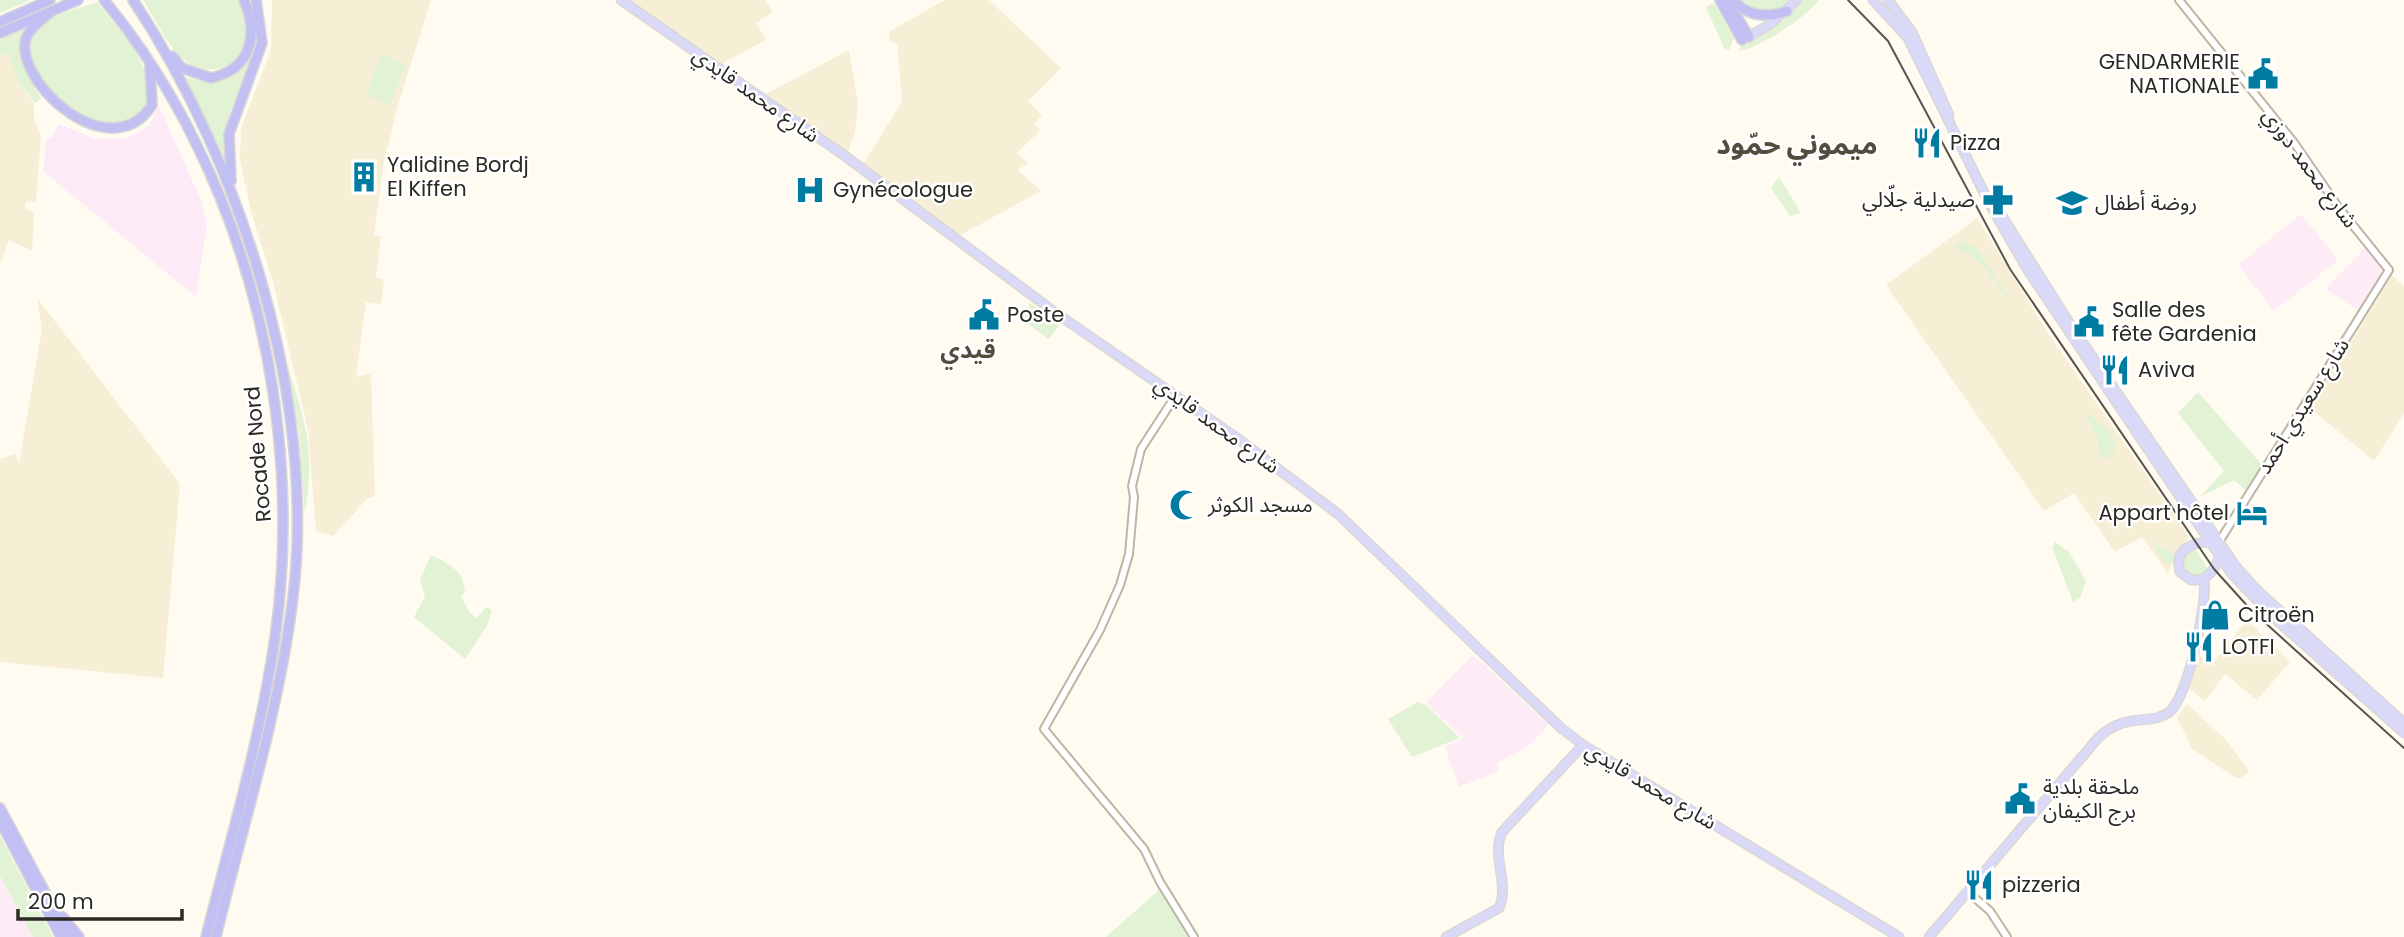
<svg xmlns="http://www.w3.org/2000/svg" width="2404" height="937" font-family="Poppins,'Noto Sans Arabic',sans-serif">
<style>
.commercial{fill:#fcebf7}
.built{fill:#f7eed6}
.education{fill:#fdebf6}
.green{fill:#e1f3d4}
.lines{fill:none;stroke-linecap:round;stroke-linejoin:round}
.minor-casing{stroke:#bcb6a6;stroke-width:10}
.major-casing{stroke:#d9d8d7;stroke-width:11}
.highway-casing{stroke:#d9d8d7;stroke-width:12}
.minor{stroke:#fff;stroke-width:6}
.major{stroke:#dad9f8;stroke-width:8}
.highway{stroke:#c2c0f3;stroke-width:9}
.tram{stroke:#57554e;stroke-width:2}
.labels{text-anchor:middle;stroke-width:5;stroke-linejoin:round;paint-order:stroke}
.poi-label{font-size:21px;fill:#2b2923;stroke:#fff;text-anchor:start}
.street-label{font-size:21px;fill:#2b2923;stroke:#fff}
.quarter-label{font-size:24px;font-weight:bold;fill:#534d40;stroke:#fff}
.district-label{font-size:28px;font-weight:bold;fill:#534d40;stroke:#fff}
</style>
<rect width="100%" height="100%" fill="#fffbf1"/>
<path class="commercial" d="M159,106L200,198L207,224L196,297L43,171L46,140L52,137L59,124L95,139L127,138L149,126Z"/>
<g class="built">
<path d="M272,0H431L398,105L383,166L374,235L381,236L376,277L384,280L381,304L366,302L356,377L371,373L375,496L368,498L333,536L316,531L308,430L273,281L251,212L240,159L241,128L271,50Z"/>
<path d="M628,0H765L773,12L756,23L766,40L718,66Z"/>
<path d="M945,0H989L1061,68L1028,101L1042,115L1034,124L1041,130L1017,153L1028,163L1018,170L1041,191L957,237L863,165L902,101L897,44L889,40L890,31Z"/>
<path d="M849,50L858,104L855,132L846,159L760,97Z"/>
<path d="M9,52L19,83L34,104V118L41,136L36,202H26L25,207L34,214L32,251L9,240L0,264V55Z"/>
<path d="M1977,218L2048,333L2190,538L2176,551L2168,574L2142,537L2115,552L2074,493L2044,511L1886,285Z"/>
<path d="M2392,276L2404,286V413L2374,461L2310,408Z"/>
<path d="M37,298L180,484L163,678L0,662V459L15,454L19,463L42,329Z"/>
<path d="M2247,620L2290,662L2257,700L2225,674L2205,701L2189,688L2200,655L2212,664Z"/>
<path d="M2187,704L2226,740L2249,771L2241,778H2236L2192,749L2177,717Z"/>
</g>
<g class="education">
<path d="M2070,193L2082,208L2072,215L2063,198Z"/>
<path d="M2301,214L2338,260L2274,311L2238,265Z"/>
<path d="M2366,247L2381,265V276L2359,311L2326,289Z"/>
<path d="M1473,655L1549,724L1530,745L1497,763L1498,771L1459,787L1445,747L1463,738L1426,703Z"/>
<path d="M0,876L33,937H0Z"/>
</g>
<g class="green">
<path d="M0,0H31L0,13Z"/>
<path d="M143,0H239L248,32L239,59C186,93 167,38 143,0Z"/>
<path d="M249,0H253L258,38L256,52L230,112L225,162L184,77C192,78 198,81 206,82C255,84 259,35 249,0Z"/>
<path d="M1734,0H1793C1773,20 1756,11 1734,0Z"/>
<path d="M1802,0H1819C1808,16 1758,49 1739,51L1740,47L1782,21Z"/>
<path d="M97,2C113,23 136,46 146,72C151,85 151,100 141,111C104,152 13,76 32,36C41,16 78,9 97,2Z"/>
<path d="M1714,3L1734,38L1729,50L1724,48L1706,7Z"/>
<path d="M27,28C13,54 28,75 41,98L35,103L19,83L9,53L0,55V39Z"/>
<path d="M382,54L406,64L390,105L366,95Z"/>
<path d="M1779,177L1801,213L1790,216L1771,188Z"/>
<path d="M1965,242L1978,250L2008,295V299L1979,261L1955,247L1958,243Z"/>
<path d="M1030,303L1060,324L1049,339L1020,319Z"/>
<path d="M288,366C307,429 315,448 305,515L299,434Z"/>
<path d="M2198,392L2262,465L2247,491L2234,480L2200,497L2224,471L2178,413Z"/>
<path d="M2090,415C2104,426 2129,444 2106,460L2100,455L2097,435L2086,418Z"/>
<path d="M2147,536L2160,547L2173,551L2175,562L2165,563Z"/>
<path d="M2055,542L2069,552L2086,581L2080,598L2073,602L2052,547Z"/>
<path d="M2195,549L2209,570L2195,577L2185,571L2183,562L2188,552Z"/>
<path d="M431,555C449,564 464,570 465,592L461,596L470,613L477,618L486,607L492,610L487,626L465,659L414,617L425,596L420,580Z"/>
<path d="M1418,702L1426,705L1460,738L1412,757L1388,719Z"/>
<path d="M0,836L53,937H33L0,876Z"/>
<path d="M1159,890L1188,937H1106Z"/>
</g>
<g class="lines">
<g class="minor-casing">
<g id="minor">
<path d="M2179,0L2295,144L2339,208L2389,270L2219,542"/>
<path d="M1176,395L1141,449L1132,486L1134,497L1129,554L1120,585L1100,630L1044,729L1144,849L1160,882L1194,937"/>
<path d="M1968,892L1990,911L2007,937"/>
</g>
</g>
<g class="major-casing">
<g id="major">
<path d="M621,0L845,156L1053,311L1237,438L1338,514L1561,728L1583,745L1899,937"/>
<path d="M1873,0L1908,38L1988,201L2027,269L2231,573L2273,617L2404,733"/>
<path d="M1888,0L1912,32L1949,115"/>
<path d="M1744,39L1769,25L1797,0"/>
<path d="M2000,213L2068,321L2237,568L2257,590L2404,723"/>
<path d="M2213,542C2194,541 2173,549 2180,572L2191,580C2207,582 2216,569 2220,554"/>
<path d="M1446,937L1499,908C1510,885 1491,856 1502,832L1583,745"/>
<path d="M1929,937L2098,738C2127,711 2147,726 2168,713C2188,700 2208,601 2204,578"/>
</g>
</g>
<g class="highway-casing">
<g id="highway">
<path d="M104,0C246,172 306,418 275,638C260,740 231,837 206,937"/>
<path d="M133,0C241,163 317,400 293,597C279,713 243,824 216,937"/>
<path d="M1720,0L1742,40"/>
<path d="M1727,0L1749,37"/>
<path d="M1733,0C1748,17 1767,18 1787,11"/>
<path d="M52,11C45,17 33,25 28,34C6,75 109,172 152,105L150,67"/>
<path d="M0,22L50,0"/>
<path d="M0,33L78,0"/>
<path d="M172,56L182,68L211,78C251,69 259,35 244,0"/>
<path d="M231,181L229,134L262,43L256,0"/>
<path d="M0,808L69,937"/>
<path d="M0,821L61,937"/>
<path d="M63,917L79,937"/>
</g>
</g>
<use href="#minor" class="minor"/>
<use href="#major" class="major"/>
<use href="#highway" class="highway"/>
<path class="tram" d="M1848,0L1888,41L2010,269L2214,569L2251,610L2404,748"/>
</g>
<defs>
<g id="civic-bare" transform="scale(2.415)"><path d="M-.6-6.5H3V-4.5H.6V-3L4-1V1h2V6H-6V1h2V-1L-.6-3ZM-1.2 2.5V6h2.4V2.5Z" fill="#007ba2" stroke="#fff" stroke-width="2.5" paint-order="stroke"/></g>
<g id="restaurant-bare" transform="scale(2.415)"><path d="M-5-6h1v4h1v-4h1v4h1v-4h1v5L-1.5 .5V6h-2V.5L-5-1ZM5-6V6H3V1.5H1.5Q1.5-4 5-6Z" fill="#007ba2" stroke="#fff" stroke-width="2.5" paint-order="stroke"/></g>
<g id="building-bare" transform="scale(2.415)"><path d="M-4-6H4V6H1V3H-1V6H-4ZM-2.5-4.3h1.7v1.8h-1.7ZM.8-4.3h1.7v1.8H.8ZM-2.5-1h1.7V.8h-1.7ZM.8-1h1.7V.8H.8Z" fill="#007ba2" stroke="#fff" stroke-width="2.5" paint-order="stroke"/></g>
<g id="hospital-bare" transform="scale(2.415)"><path d="M-5-5h3v3.5h4V-5h3V5h-3V1.5h-4V5h-3Z" fill="#007ba2" stroke="#fff" stroke-width="2.5" paint-order="stroke"/></g>
<g id="pharmacy-bare" transform="scale(2.415)"><path d="M-2-6h4v4h4v4h-4v4h-4v-4h-4v-4h4Z" fill="#007ba2" stroke="#fff" stroke-width="2.5" paint-order="stroke"/></g>
<g id="school-bare" transform="scale(2.415)"><path d="M0-5L7-2L0 1L-7-2ZM-4 1L0 2.5L4 1V4Q0 6-4 4Z" fill="#007ba2" stroke="#fff" stroke-width="2.5" paint-order="stroke"/></g>
<g id="mosque-bare" transform="scale(2.415)"><path d="M3.5-4.9A6 6 0 1 0 3.5 4.9A5 5 0 1 1 3.5-4.9Z" fill="#007ba2" stroke="#fff" stroke-width="2.5" paint-order="stroke"/></g>
<g id="hotel-bare" transform="scale(2.415)"><path d="M-6-4.5h1.5V1H6V5H4.5V3h-9V5H-6ZM-4 0a1.8 1.8 0 1 1 3.6 0ZM.5 0V-2.5h3Q6-2.5 6 0Z" fill="#007ba2" stroke="#fff" stroke-width="2.5" paint-order="stroke"/></g>
<g id="shop-bare" transform="scale(2.415)"><path d="M-5-2.5h2.3a2.7 3.5 0 0 1 5.4 0H5L5.5 6h-11ZM-1.5-2.5h3a1.5 2.3 0 0 0-3 0Z" fill="#007ba2" stroke="#fff" stroke-width="2.5" paint-order="stroke"/></g>
</defs>
<g fill-rule="evenodd">
<use href="#civic-bare" x="2263" y="74"/>
<use href="#restaurant-bare" x="1927" y="143"/>
<use href="#building-bare" x="364" y="177"/>
<use href="#hospital-bare" x="810" y="190"/>
<use href="#pharmacy-bare" x="1998" y="200"/>
<use href="#school-bare" x="2072" y="203"/>
<use href="#civic-bare" x="984" y="315"/>
<use href="#civic-bare" x="2089" y="322"/>
<use href="#restaurant-bare" x="2115" y="370"/>
<use href="#mosque-bare" x="1185" y="505"/>
<use href="#hotel-bare" x="2252" y="513"/>
<use href="#shop-bare" x="2215" y="615"/>
<use href="#restaurant-bare" x="2199" y="647"/>
<use href="#civic-bare" x="2020" y="799"/>
<use href="#restaurant-bare" x="1979" y="885"/>
</g>
<g class="labels">
<g class="poi-label">
<text x="2240" y="69" text-anchor="end">GENDARMERIE<tspan x="2240" dy="24">NATIONALE</tspan></text>
<text x="1950" y="150">Pizza</text>
<text x="387" y="172">Yalidine Bordj<tspan x="387" dy="24">El Kiffen</tspan></text>
<text x="833" y="197">Gynécologue</text>
<text x="1975" y="207" text-anchor="end">صيدلية جلّالي</text>
<text x="2095" y="210">روضة أطفال</text>
<text x="2112" y="317">Salle des<tspan x="2112" dy="24">fête Gardenia</tspan></text>
<text x="1007" y="322">Poste</text>
<text x="2138" y="377">Aviva</text>
<text x="1208" y="512">مسجد الكوثر</text>
<text x="2229" y="520" text-anchor="end">Appart hôtel</text>
<text x="2238" y="622">Citroën</text>
<text x="2222" y="654">LOTFI</text>
<text x="2043" y="794">ملحقة بلدية<tspan x="2043" dy="24">برج الكيفان</tspan></text>
<text x="2002" y="892">pizzeria</text>
</g>
<g class="street-label">
<text transform="translate(756 95) rotate(35)" y="7">شارع محمد قايدي</text>
<text transform="translate(2310 168) rotate(53)" y="7">شارع محمد دوزي</text>
<text transform="translate(2303 406) rotate(-58)" y="7">شارع سعيدي أحمد</text>
<text transform="translate(1217 425) rotate(36)" y="7">شارع محمد قايدي</text>
<text transform="translate(258 454) rotate(-95)" y="7">Rocade Nord</text>
<text transform="translate(1651 786) rotate(31)" y="7">شارع محمد قايدي</text>
</g>
<g class="quarter-label">
<text x="968" y="358">قيدي</text>
</g>
<g class="district-label">
<text x="1797" y="154">ميموني حمّود</text>
</g>
</g>
<path d="M18 909v10h164v-10" fill="none" stroke="#2b2923" stroke-width="3.5"/>
<text x="28" y="909" font-size="21" fill="#2b2923" stroke="#ffffff" stroke-width="5" paint-order="stroke">200 m</text>
</svg>
